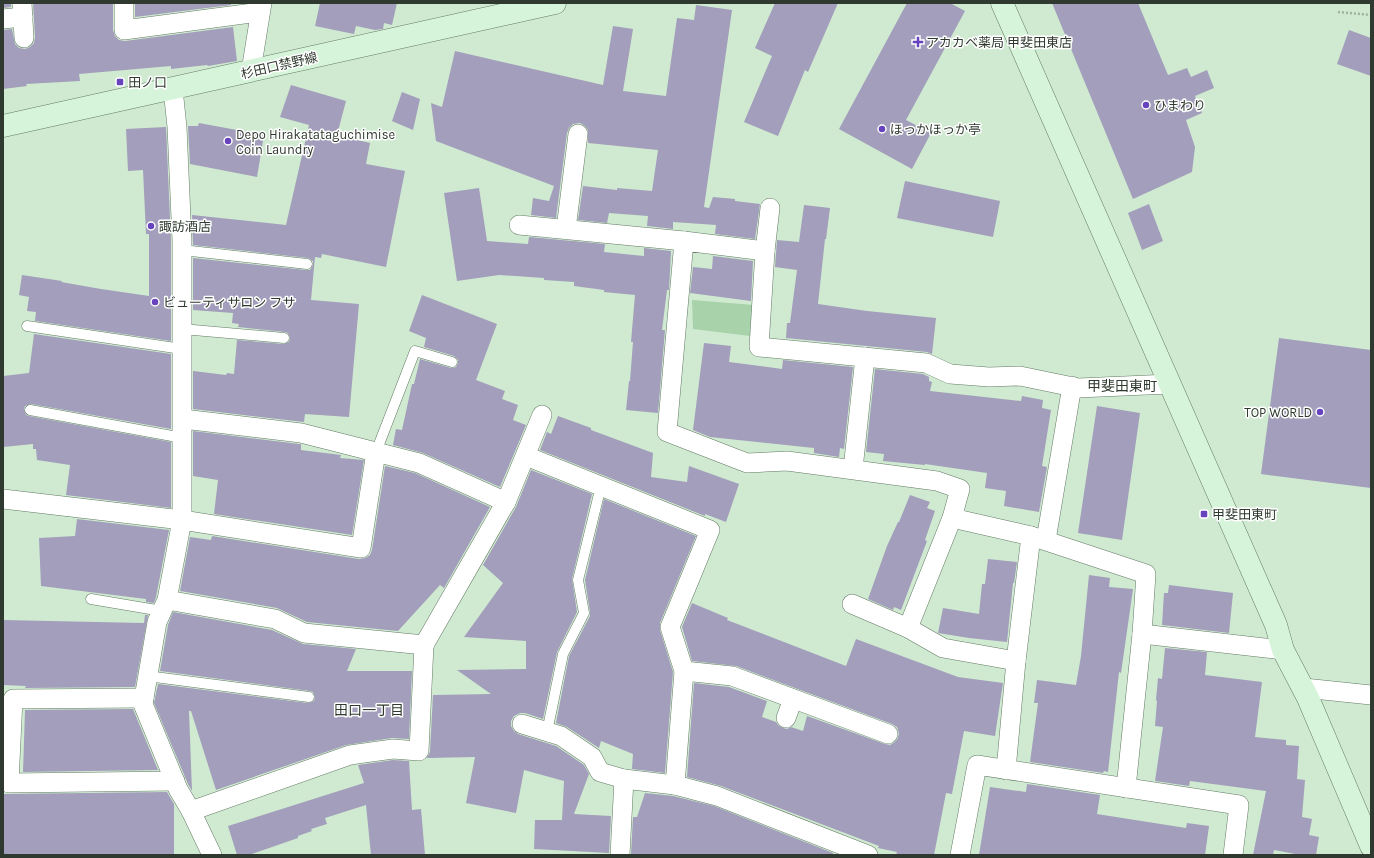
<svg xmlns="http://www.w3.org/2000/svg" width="1374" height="858" font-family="Karla,'Noto Sans JP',sans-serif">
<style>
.green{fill:#a8d3aa}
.building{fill:#a29ebb}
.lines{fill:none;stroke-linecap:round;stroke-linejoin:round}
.lane-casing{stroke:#637a64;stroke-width:11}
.street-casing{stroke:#637a64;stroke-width:20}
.secondary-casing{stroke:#637a64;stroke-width:23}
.path{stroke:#9eb39f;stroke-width:2.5;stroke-dasharray:2 2;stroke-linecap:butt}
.lane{stroke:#fff;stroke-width:10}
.street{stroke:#fff;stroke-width:19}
.secondary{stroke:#d6f4d9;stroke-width:22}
.poi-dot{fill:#6744bd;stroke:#fff;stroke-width:1.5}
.labels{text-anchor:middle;stroke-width:3;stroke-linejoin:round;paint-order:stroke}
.poi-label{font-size:13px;fill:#2f392f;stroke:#fff;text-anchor:start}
.street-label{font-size:13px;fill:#2f392f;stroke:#fff}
.neighbourhood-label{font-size:14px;fill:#2f392f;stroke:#fff}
</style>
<rect width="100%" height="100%" fill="#d0ead1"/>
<path class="green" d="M692,300L754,305L750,336L693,329Z"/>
<g class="building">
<path d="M3,3H11V7L3,8Z"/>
<path d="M33,3H113V30L115,36L119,40L125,41L233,27L237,61L208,66L207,65L171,69V66L79,74L80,81L26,84L27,86L3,89V30L12,29L15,44L19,48L25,49L30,47L34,43L35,37Z"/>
<path d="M135,3H231V5L135,17Z"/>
<path d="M320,3H397L392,25L384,23L383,29L375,30L356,26L354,34L315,26Z"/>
<path d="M775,3H838L808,72L805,70L778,136L744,122L772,56L755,48Z"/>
<path d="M907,3H950L965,11L906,120L931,133L912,169L839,129Z"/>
<path d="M1052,3H1138L1168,75L1187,68L1191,77L1207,70L1214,88L1195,96L1202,113L1186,120L1195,147L1192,172L1133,199Z"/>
<path d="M696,5L732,10L704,207L709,208L713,197L735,199V201L760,204L755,239L715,234L716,225L673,222V229L647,226L648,216L609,213L607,223L578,220L583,186L617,190V188L652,191L658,150L588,143V130L585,126L580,123L573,124L569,128L567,133L556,218L531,215L533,198L549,201L554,186L436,141L431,103L442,107L455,51L603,85L613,26L633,29L623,91L666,96L677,18L694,20Z"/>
<path d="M1349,30L1371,38V76L1337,64Z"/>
<path d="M291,85L346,101L337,135L370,143L366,164L405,171L386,267L322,254L321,258L315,257L311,300L359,304L349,417L305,414L304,422L193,409V371L226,375L227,373L234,374L237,340L284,344L289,342L290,338L288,333L285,332L238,327L239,324L232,323L233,313L193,310V258L306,270H310L313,265V261L308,258L193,245L192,215L286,225L309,125L280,117Z"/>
<path d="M402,92L420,99L413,130L392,121Z"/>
<path d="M199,123L264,135L257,177L190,164L188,126H198Z"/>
<path d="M166,127L171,241V341L35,321L36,312L27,311L29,297L19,295L22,275L62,281L61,282L101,289L149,296V234H146L143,170L128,171L126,129Z"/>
<path d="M905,181L1000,201L993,237L897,218Z"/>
<path d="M479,188L487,241L528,244L529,237L605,244L604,252L644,256V248L671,251L669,290H667L662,330H665L658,413L626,410L629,381H630L633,342H631L635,295L604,292V290L574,286V282L544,280V278L499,275L457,281L444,193Z"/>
<path d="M1149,204L1163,241L1142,250L1128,213Z"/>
<path d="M804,205L830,208L826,239H825L818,304L867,311L936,318L932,354L927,352L786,338L787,323H790L797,270L775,267L777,240L799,242Z"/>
<path d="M713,256L753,261L751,301L690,293L693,267L712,269Z"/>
<path d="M422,295L497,324L476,380L505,391L502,399L518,405L513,420L526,425L500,487L423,453L393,445L396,429L402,430L412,384H414L420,359L451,368L456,367L458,363V360L454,356L424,347L426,338L409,331Z"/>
<path d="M34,334L171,354V429L31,404L25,406L24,409L26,415L29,416L171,442V508L66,495L70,465L37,460L36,449H33V444L3,447V376L29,373Z"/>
<path d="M1279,338L1371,350V488L1261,474Z"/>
<path d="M704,343L731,346L729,362L782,369L783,360L853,367L844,449L840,448L839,457L814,453V448L710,437L693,430Z"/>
<path d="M875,369L923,374L929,377V381L932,382L930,391L1021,401L1022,396L1043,400L1042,408L1051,410L1042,466L1047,467L1039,512L1004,506L1006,491L985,488L987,473L925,464V465L883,461L884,454L866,452Z"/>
<path d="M1097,406L1140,413L1122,540L1078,533Z"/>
<path d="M558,416L591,428V430L653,453L651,477L687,482L689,466L739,484L726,522L705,514V516L540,450L547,432L551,434Z"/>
<path d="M193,431L299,444H301V450L341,455L340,458L364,460L352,535L214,514L218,480L193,476Z"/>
<path d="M385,466L415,473L490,507L444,588L440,585L398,631L307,622L277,608L180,591L190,537L211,540L212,536L359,559L365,558L370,555L372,550Z"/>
<path d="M531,470L592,494L572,579L577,612L557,652L543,719L525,713H520L514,716L511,721V726L514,731L518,734L556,746L584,765L589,774L574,814L611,816L609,853L534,849L535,820H562L564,781L524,770L516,813L466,803L475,757L427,758L430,752L433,695L491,694L457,670L526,669V641L464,637L503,583L483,565L516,507Z"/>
<path d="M910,495L930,502L927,508L935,511L925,540L927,541L901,610L894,607L893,610L868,599L887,546L898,522H899Z"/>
<path d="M604,499L696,536L660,623V630L673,672L665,773L632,769L633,754L601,741L599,748L567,727L556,723L569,656L590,616V612L585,580Z"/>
<path d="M77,519L169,530L156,597L154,603L146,602V599L41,586L39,538L75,536Z"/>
<path d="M988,559L1017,562L1014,583H1013L1007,642L969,638L938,633L943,608L979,614L982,584H985Z"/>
<path d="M1089,575L1110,578L1109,587L1133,589L1121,673L1119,672L1108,772L1104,771L1103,773L1030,762L1038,703H1034L1037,680L1076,685L1081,656Z"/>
<path d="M1169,585L1233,593L1229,633L1162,625L1164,593H1168Z"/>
<path d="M692,603L728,618L727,620L846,666L856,639L958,677L1003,683L995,736L964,731L952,794L946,793L934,855H896L897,852L878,848L879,846L721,786L687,777L694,683L729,687L767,701L762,717L776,722L778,725L783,728L787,729L791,727L803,731L807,716L885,744L890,745L895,742L898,738L899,733L897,727L892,724L736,666L692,661L682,627Z"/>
<path d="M173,612L272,630L303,644L356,649L347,671H412L409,739L392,738L346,745L216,790L191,711H189L192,791L188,784L154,703L158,684L308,703L314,701L315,697L313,692L310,691L160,671L168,625Z"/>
<path d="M145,615H148L135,687L25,688L26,686L3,685V620L144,623Z"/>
<path d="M1165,648L1207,652L1205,675L1262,682L1255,737L1286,740V745L1299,746L1297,779L1305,780L1302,817L1312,819L1309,835L1319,837L1316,855H1301L1274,850L1273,855H1253L1266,791L1190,781L1189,786L1155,781L1163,727L1155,726L1157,701L1156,700L1158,678L1162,679Z"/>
<path d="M133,709L158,770L23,772L25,710Z"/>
<path d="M393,760L409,761L412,810L421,809L425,855H371L366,805L325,818L327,824L311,829L312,831L298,836V838L249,855H237L228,826L364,783L358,765Z"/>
<path d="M1027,784L1100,795L1097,814L1186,828L1187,823L1209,826L1205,855H979L990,787L1026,792Z"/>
<path d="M167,792L174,804V855H3V794Z"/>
<path d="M645,793L673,796L714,806L833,853V855L631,854L633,817H637Z"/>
</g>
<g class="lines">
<g class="lane-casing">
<g id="lane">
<path d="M182,250L307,264"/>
<path d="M27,326L182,349"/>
<path d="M182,329L284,338"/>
<path d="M30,410L183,438"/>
<path d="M376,452L415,351L452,362"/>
<path d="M91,599L162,611"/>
<path d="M147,676L309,697"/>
<path d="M547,732L563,654L584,613L578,580L601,486"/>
</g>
</g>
<g class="street-casing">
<g id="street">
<path d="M22,3L24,38"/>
<path d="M124,3V30L260,12"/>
<path d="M3,19L23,17"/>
<path d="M251,71L262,3"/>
<path d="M173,89L177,127L182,241V520L167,600L157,622L143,704L178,789L191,811L212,855"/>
<path d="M519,225L684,241"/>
<path d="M566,229L578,134"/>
<path d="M765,251L770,208"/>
<path d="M183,419L301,433L419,463L506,502"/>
<path d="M526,456L710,530L670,627L684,671L675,785"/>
<path d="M853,469L865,357"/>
<path d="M3,499L182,520L361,548L376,452"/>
<path d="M1031,536L952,518L960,489L937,481L787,461L747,463L667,432L684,241L765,251L759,347L926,363L950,374L989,377L1020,376L1078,388L1170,384"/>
<path d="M1046,540L1072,386"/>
<path d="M167,600L275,619L304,633L424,645L506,502L542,415"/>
<path d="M852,604L908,628L943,648L1016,661"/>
<path d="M908,628L952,518"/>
<path d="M1142,634L1283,650"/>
<path d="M684,671L732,676L888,734"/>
<path d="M1304,688L1371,695"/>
<path d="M144,698L13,699L9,783L175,781"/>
<path d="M786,718L793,699"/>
<path d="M522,724L561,736L592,757L600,772L624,779"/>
<path d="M1006,770L1016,661L1031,536L1146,574L1142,634L1126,788"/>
<path d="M191,811L350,755L393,749L419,751L424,645"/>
<path d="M620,855L624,779L675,785L717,796L868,855"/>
<path d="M960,855L977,765L1239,805L1233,855"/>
</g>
</g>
<g class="secondary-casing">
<g id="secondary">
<path d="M1002,3L1276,625L1283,650L1308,698L1371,846"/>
<path d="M3,126L555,3"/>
</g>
</g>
<path class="path" d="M1338,12L1371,15"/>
<use href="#lane" class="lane"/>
<use href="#street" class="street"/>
<use href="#secondary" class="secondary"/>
</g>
<g class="poi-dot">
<path d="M916 36h4v4h4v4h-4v4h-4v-4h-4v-4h4z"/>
<rect x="116" y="78" width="8" height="8" rx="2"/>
<circle cx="1146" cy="105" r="4"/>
<circle cx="882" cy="129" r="4"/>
<circle cx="228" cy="141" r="4"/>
<circle cx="151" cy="226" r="4"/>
<circle cx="155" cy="302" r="4"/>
<circle cx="1320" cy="412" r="4"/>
<rect x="1200" y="510" width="8" height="8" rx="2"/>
</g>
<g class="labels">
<g class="poi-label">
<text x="926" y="47">アカカベ薬局 甲斐田東店</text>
<text x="128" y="87">田ノ口</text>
<text x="1154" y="110">ひまわり</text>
<text x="890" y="134">ほっかほっか亭</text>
<text x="236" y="139">Depo Hirakatataguchimise<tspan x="236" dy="15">Coin Laundry</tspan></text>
<text x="159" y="231">諏訪酒店</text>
<text x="163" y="307">ビューティサロン フサ</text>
<text x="1312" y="417" text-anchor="end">TOP WORLD</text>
<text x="1212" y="519">甲斐田東町</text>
</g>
<g class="street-label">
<text transform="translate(279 65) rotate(-13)" y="5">杉田口禁野線</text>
</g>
<g class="neighbourhood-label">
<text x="1122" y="391">甲斐田東町</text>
<text x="369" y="715">田口一丁目</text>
</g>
</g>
<rect width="1374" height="858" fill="none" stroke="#2f392f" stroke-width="8"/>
</svg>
